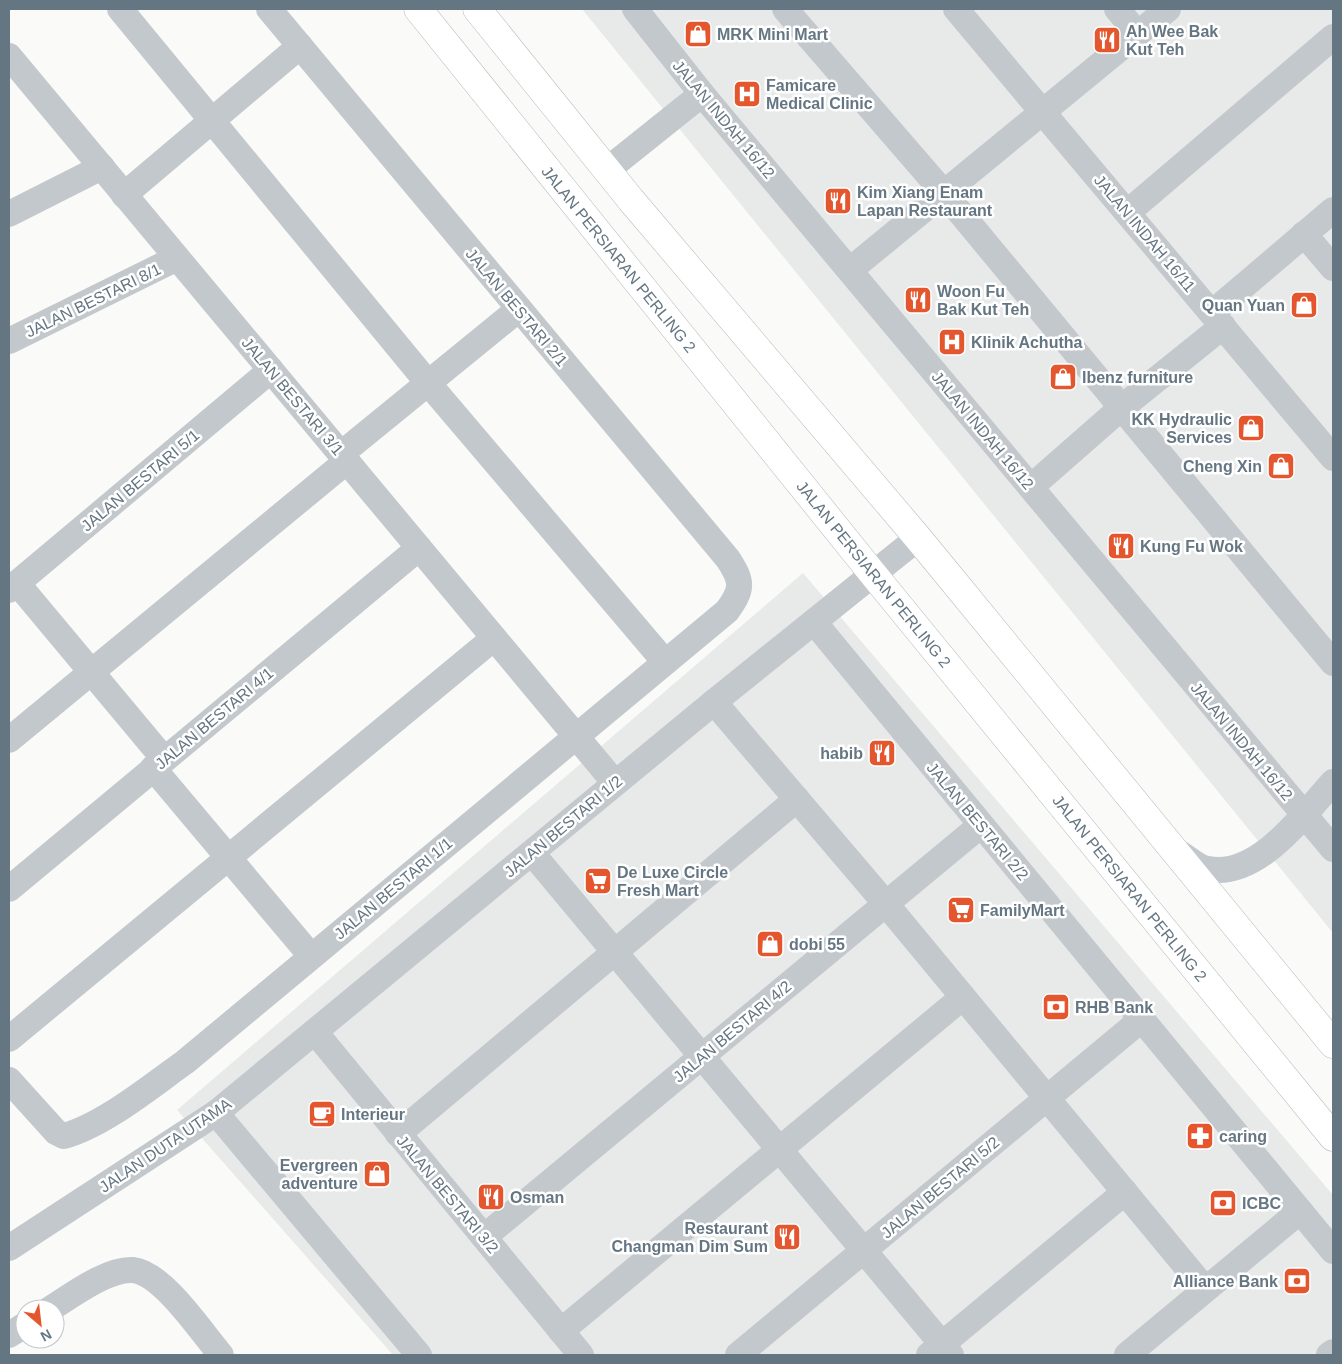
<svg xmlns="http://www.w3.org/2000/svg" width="1342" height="1364" font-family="Helvetica,sans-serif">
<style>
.built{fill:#e8e9e9}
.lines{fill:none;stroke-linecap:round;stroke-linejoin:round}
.major-casing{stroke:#b5babe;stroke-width:29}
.minor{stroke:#c3c8cc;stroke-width:26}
.major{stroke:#fff;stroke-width:28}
.labels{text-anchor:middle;stroke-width:5;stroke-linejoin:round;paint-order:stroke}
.poi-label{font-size:16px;font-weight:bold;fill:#657683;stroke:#fff;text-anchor:start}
.street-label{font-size:16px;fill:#657683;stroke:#fff}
</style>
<rect width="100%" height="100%" fill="#fafaf8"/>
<g class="built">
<path d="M582,9H1333V933Z"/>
<path d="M803,573L1333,1195V1355H393L177,1110Z"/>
</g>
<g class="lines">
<g class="major-casing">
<g id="major">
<path d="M418,9L873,574L1333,1137"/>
<path d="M477,9L631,200L918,538L1333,1044"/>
</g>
</g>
<g class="minor">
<path d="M120,9L428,383L665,662"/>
<path d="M635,9L702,94L1333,849"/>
<path d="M785,9L944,193L1333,663"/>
<path d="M956,9L1333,458"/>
<path d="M1117,9L1138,34"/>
<path d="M9,56L615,783"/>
<path d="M607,170L702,94"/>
<path d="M124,195L300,46"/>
<path d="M1128,212L1333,37"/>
<path d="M9,214L102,167"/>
<path d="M1304,234L1333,268"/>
<path d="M850,270L1168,9"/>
<path d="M1212,313L1333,210"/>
<path d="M9,341L177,258"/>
<path d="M341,454L519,309"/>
<path d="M1031,487L1121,408L1223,326"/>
<path d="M17,583L164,759"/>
<path d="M9,590L271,370"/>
<path d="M814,622L1333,1251"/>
<path d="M714,702L886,904L1205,1289"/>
<path d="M9,740L347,461"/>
<path d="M153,768L311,956"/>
<path d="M1178,852C1187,857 1198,868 1208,869C1258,879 1304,814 1333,782"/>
<path d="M532,853L951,1355"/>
<path d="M9,889L419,548"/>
<path d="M315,1032L581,1355"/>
<path d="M9,1039L494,638"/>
<path d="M9,1080L56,1132L64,1136C104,1125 151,1086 185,1062L727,611C743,589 743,582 728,559L269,9"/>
<path d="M216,1113L419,1355"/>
<path d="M398,1134L797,799"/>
<path d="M484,1237L981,825"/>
<path d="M9,1248L216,1113L714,702L918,538"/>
<path d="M50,1309C71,1296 108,1268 133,1270C163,1273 202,1333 221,1355"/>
<path d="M561,1331L963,997"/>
<path d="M9,1335L25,1325"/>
<path d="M738,1355L1142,1019"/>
<path d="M929,1355L1125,1192"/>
<path d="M1127,1355L1300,1211"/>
<path d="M1329,1355L1333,1352"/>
</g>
<use href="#major" class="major"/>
</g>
<defs>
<g id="shop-square" transform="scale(1.4375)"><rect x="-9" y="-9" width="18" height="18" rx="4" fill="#e4572e" stroke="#fff"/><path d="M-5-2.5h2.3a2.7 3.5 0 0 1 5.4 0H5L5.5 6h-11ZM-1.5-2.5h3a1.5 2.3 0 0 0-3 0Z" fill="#fff"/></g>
<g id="restaurant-square" transform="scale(1.4375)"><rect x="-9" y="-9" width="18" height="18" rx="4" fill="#e4572e" stroke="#fff"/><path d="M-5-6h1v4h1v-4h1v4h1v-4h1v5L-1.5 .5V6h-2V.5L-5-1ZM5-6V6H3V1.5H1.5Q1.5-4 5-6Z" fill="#fff"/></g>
<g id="hospital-square" transform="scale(1.4375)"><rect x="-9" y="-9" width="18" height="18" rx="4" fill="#e4572e" stroke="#fff"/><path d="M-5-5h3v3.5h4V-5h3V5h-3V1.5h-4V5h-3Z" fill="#fff"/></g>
<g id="supermarket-square" transform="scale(1.4375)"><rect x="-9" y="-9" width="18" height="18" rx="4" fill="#e4572e" stroke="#fff"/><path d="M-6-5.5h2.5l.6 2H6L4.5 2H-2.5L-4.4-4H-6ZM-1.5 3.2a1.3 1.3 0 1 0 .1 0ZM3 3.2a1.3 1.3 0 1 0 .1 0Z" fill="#fff"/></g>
<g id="bank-square" transform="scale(1.4375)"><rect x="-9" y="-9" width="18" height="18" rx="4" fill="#e4572e" stroke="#fff"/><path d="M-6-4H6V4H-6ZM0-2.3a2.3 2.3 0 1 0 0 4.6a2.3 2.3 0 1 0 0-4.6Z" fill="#fff"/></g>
<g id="cafe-square" transform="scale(1.4375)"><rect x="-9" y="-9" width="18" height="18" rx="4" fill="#e4572e" stroke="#fff"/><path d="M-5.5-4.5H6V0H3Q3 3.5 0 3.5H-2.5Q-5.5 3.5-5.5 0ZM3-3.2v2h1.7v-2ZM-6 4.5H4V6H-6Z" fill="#fff"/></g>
<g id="pharmacy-square" transform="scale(1.4375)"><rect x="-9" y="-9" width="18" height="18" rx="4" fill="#e4572e" stroke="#fff"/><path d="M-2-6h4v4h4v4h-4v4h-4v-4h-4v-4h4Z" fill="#fff"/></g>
</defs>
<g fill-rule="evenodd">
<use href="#shop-square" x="698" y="34"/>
<use href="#restaurant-square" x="1107" y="40"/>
<use href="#hospital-square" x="747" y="94"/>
<use href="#restaurant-square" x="838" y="201"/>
<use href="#restaurant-square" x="918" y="300"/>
<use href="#shop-square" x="1304" y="305"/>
<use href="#hospital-square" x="952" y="342"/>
<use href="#shop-square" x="1063" y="377"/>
<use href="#shop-square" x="1251" y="428"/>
<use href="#shop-square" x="1281" y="466"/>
<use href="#restaurant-square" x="1121" y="546"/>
<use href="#restaurant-square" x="882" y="753"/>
<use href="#supermarket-square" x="598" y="881"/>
<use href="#supermarket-square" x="961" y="910"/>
<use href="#shop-square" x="770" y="944"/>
<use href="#bank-square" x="1056" y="1007"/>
<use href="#cafe-square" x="322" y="1114"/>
<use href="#pharmacy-square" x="1200" y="1136"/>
<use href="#shop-square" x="377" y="1174"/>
<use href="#restaurant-square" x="491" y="1197"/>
<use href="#bank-square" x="1223" y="1203"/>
<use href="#restaurant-square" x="787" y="1237"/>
<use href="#bank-square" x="1297" y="1281"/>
</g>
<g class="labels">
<g class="poi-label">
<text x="1126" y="37">Ah Wee Bak<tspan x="1126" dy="18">Kut Teh</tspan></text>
<text x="717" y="40">MRK Mini Mart</text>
<text x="766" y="91">Famicare<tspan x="766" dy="18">Medical Clinic</tspan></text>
<text x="857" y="198">Kim Xiang Enam<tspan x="857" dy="18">Lapan Restaurant</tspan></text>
<text x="937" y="297">Woon Fu<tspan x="937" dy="18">Bak Kut Teh</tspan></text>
<text x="1285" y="311" text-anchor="end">Quan Yuan</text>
<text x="971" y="348">Klinik Achutha</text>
<text x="1082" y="383">Ibenz furniture</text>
<text x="1232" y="425" text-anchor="end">KK Hydraulic<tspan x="1232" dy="18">Services</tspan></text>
<text x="1262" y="472" text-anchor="end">Cheng Xin</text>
<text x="1140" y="552">Kung Fu Wok</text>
<text x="863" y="759" text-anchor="end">habib</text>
<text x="617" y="878">De Luxe Circle<tspan x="617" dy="18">Fresh Mart</tspan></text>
<text x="980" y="916">FamilyMart</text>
<text x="789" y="950">dobi 55</text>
<text x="1075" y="1013">RHB Bank</text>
<text x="341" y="1120">Interieur</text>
<text x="1219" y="1142">caring</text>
<text x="358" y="1171" text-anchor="end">Evergreen<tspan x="358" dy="18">adventure</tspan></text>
<text x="510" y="1203">Osman</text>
<text x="1242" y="1209">ICBC</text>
<text x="768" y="1234" text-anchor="end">Restaurant<tspan x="768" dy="18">Changman Dim Sum</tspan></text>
<text x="1278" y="1287" text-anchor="end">Alliance Bank</text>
</g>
<g class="street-label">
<text transform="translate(724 119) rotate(50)" y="6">JALAN INDAH 16/12</text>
<text transform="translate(1145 233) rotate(50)" y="6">JALAN INDAH 16/11</text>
<text transform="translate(619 259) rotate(51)" y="6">JALAN PERSIARAN PERLING 2</text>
<text transform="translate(93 300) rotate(-26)" y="6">JALAN BESTARI 8/1</text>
<text transform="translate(517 307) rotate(50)" y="6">JALAN BESTARI 2/1</text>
<text transform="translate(293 396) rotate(50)" y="6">JALAN BESTARI 3/1</text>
<text transform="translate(983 430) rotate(50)" y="6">JALAN INDAH 16/12</text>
<text transform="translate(140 480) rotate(-40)" y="6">JALAN BESTARI 5/1</text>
<text transform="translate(874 574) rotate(51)" y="6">JALAN PERSIARAN PERLING 2</text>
<text transform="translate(214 718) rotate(-40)" y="6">JALAN BESTARI 4/1</text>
<text transform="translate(1242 741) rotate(50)" y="6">JALAN INDAH 16/12</text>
<text transform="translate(978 821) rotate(50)" y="6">JALAN BESTARI 2/2</text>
<text transform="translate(563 826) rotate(-40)" y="6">JALAN BESTARI 1/2</text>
<text transform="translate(393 888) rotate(-40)" y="6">JALAN BESTARI 1/1</text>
<text transform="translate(1130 888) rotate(51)" y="6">JALAN PERSIARAN PERLING 2</text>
<text transform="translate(732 1031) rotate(-40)" y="6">JALAN BESTARI 4/2</text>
<text transform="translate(165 1145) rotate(-34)" y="6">JALAN DUTA UTAMA</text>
<text transform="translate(940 1187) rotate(-40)" y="6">JALAN BESTARI 5/2</text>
<text transform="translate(448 1194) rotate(50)" y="6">JALAN BESTARI 3/2</text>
</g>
</g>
<rect width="1342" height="1364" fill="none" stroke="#657683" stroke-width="20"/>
<g transform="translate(40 1324) rotate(152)"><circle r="24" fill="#ffffff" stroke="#c1c8cd"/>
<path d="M0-4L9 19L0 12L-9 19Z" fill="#e4572e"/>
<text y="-8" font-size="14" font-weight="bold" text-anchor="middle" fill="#657683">N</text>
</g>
</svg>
